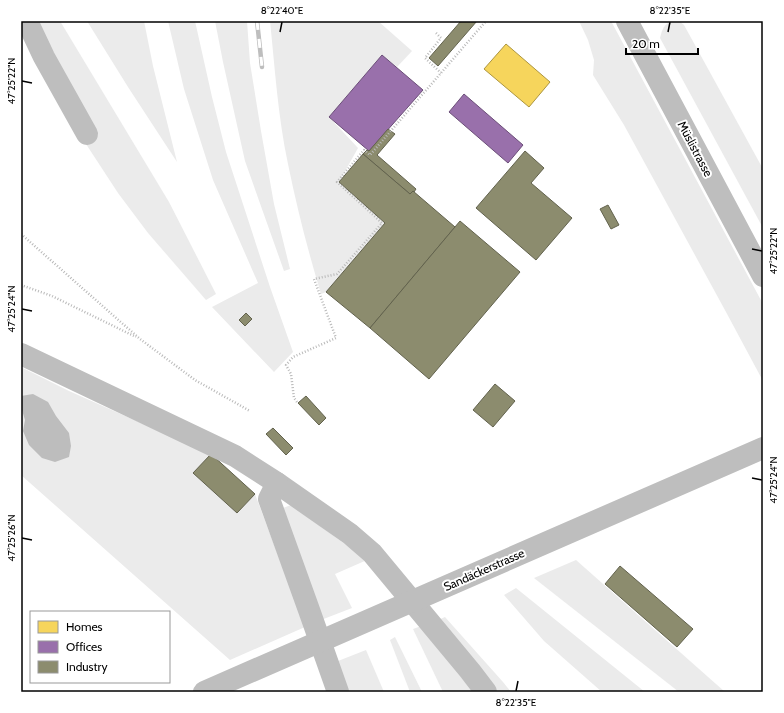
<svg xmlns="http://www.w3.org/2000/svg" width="784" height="713" font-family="Cabin,sans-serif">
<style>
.green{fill:#ebebeb}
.water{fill:#bdbdbd}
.homes{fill:#f6d55c;stroke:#ac9540}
.offices{fill:#9970ab;stroke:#6b4e78}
.industry{fill:#8c8c6e;stroke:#62624d}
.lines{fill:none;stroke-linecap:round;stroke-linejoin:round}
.path{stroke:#b9b9b9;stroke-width:2.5;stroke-dasharray:1 2;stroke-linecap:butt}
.minor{stroke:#bebebe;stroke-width:22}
.rail-casing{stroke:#bebebe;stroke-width:4.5}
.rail{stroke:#fff;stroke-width:3;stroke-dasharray:9;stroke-linecap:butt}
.minor-bridge{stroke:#bebebe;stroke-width:22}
.ticks{fill:none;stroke:#000;stroke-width:1.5}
.labels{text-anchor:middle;stroke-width:4;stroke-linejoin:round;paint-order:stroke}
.street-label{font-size:12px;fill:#000;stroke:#fff}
.neatline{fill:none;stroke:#000;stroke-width:1.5}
.ticks-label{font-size:10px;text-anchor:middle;fill:#000}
</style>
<rect width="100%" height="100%" fill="#fff"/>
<g class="green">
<path d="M33,21H60L169,202L216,294L206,300L148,233L118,193L86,144Z"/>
<path d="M87,21H144L153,66L177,162L128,87Z"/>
<path d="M168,21H195L212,97L226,152L270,287L293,352L274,372L212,307L258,283L213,180L184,89Z"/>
<path d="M215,21H247L250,63L261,131L274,204L290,269L284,271L245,161L223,62Z"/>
<path d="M270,21H378L412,51L397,67L382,55L329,117L358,148L339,182L385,223L326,292L321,294C308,251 297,208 288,164C278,117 275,69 270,21Z"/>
<path d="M579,21H611L763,304V381L726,312L624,125L593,75L594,60L588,40Z"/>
<path d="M673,21H679L684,25L763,169V228L660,38C662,30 664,23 673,21Z"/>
<path d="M21,367L69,391L211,454L194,473L237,513L255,494L305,627L230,660L21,475Z"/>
<path d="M291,505L367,560L335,574L352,608L321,620L283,508Z"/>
<path d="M576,560L725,692H679L534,578Z"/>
<path d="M516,588L645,692H602L544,641L504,595Z"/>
<path d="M445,617L503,682L511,692H490L436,621Z"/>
<path d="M424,625L472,692H443L413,629Z"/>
<path d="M395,637L422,692H410L390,640Z"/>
<path d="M366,650L384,692H349L338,661Z"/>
</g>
<path class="water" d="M33,394L48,402L56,416L69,433L71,446L69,457L55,462L42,458L29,445L23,431L25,420L22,410L21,396Z"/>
<path class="homes" d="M506,44L550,82L529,107L484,69Z"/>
<g class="offices">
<path d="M382,55L423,90L369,151L329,117Z"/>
<path d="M464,94L523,145L508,163L449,112Z"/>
</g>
<g class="industry">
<path d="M461,21H477L438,66L429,58Z"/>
<path d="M388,129L395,134L377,155L416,189L414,192L413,191L410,194L363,154L367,150L369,151Z"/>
<path d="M525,151L544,168L531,183L572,218L536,260L476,208Z"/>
<path d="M363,154L410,194L413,191L455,227L370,328L326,292L385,223L339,182Z"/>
<path d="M608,205L619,225L611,229L600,209Z"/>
<path d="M460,221L520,272L429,379L370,328Z"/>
<path d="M246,313L252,319L245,326L239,320Z"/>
<path d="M495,384L515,401L493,427L473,410Z"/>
<path d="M306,396L326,418L319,425L298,403Z"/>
<path d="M273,428L293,448L286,455L266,434Z"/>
<path d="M211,454L255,494L237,513L193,473Z"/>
<path d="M620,566L693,629L677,647L605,584Z"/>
</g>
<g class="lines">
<g class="path">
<path d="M436,33L441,38L425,58L441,73"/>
<path d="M21,234L140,339L195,380L250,411"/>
<path d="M21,285L52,296L136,337"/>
<path d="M297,402L294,398L291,374L286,365L293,357L336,338L314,279L337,274L382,223L337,182L364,150L370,155L486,21"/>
</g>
<g class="minor">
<path d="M27,21L44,57L87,134"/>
<path d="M627,21L763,276"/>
<path d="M21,354L235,456L277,483L350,534L372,553L470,671L486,692"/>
<path d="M277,483L269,499L309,610L338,692"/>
</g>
<g class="rail-casing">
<path id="rail" d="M257,21L262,67"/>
</g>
<use href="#rail" class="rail"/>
<path class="minor-bridge" d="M204,692L763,448"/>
</g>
<path class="ticks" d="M280,32L282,22M668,32L670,22M22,81L32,83M752,249L762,251M22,309L32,311M752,478L762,480M22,538L32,540M516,691L518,681"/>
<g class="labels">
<g class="street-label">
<text transform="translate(695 149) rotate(62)" y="4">Müslistrasse</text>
<text transform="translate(484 570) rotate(-24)" y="4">Sandäckerstrasse</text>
</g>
</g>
<rect width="784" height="713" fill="none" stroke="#ffffff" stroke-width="44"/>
<rect x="30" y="611" width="140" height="72" fill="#ffffff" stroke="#999999"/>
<rect x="38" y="621" width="20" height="12" fill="#f6d55c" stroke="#999999"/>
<text x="66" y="631" font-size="12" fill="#000000">Homes</text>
<rect x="38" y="641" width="20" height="12" fill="#9970ab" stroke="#999999"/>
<text x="66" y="651" font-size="12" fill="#000000">Offices</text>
<rect x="38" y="661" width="20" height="12" fill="#8c8c6e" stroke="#999999"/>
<text x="66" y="671" font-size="12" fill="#000000">Industry</text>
<path d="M626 48v6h72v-6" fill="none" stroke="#000000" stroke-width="2"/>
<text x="632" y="48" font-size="12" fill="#000000" stroke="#ffffff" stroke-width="3" paint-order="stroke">20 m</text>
<rect x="22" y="22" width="740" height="669" class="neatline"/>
<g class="ticks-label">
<text x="282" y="14">8°22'40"E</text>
<text x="670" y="14">8°22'35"E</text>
<text transform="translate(11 81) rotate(-90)" y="4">47°25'22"N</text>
<text transform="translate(773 251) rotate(-90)" y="4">47°25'22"N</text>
<text transform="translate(11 309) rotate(-90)" y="4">47°25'24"N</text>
<text transform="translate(773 480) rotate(-90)" y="4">47°25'24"N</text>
<text transform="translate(11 538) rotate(-90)" y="4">47°25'26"N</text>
<text x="516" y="706">8°22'35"E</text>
</g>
</svg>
